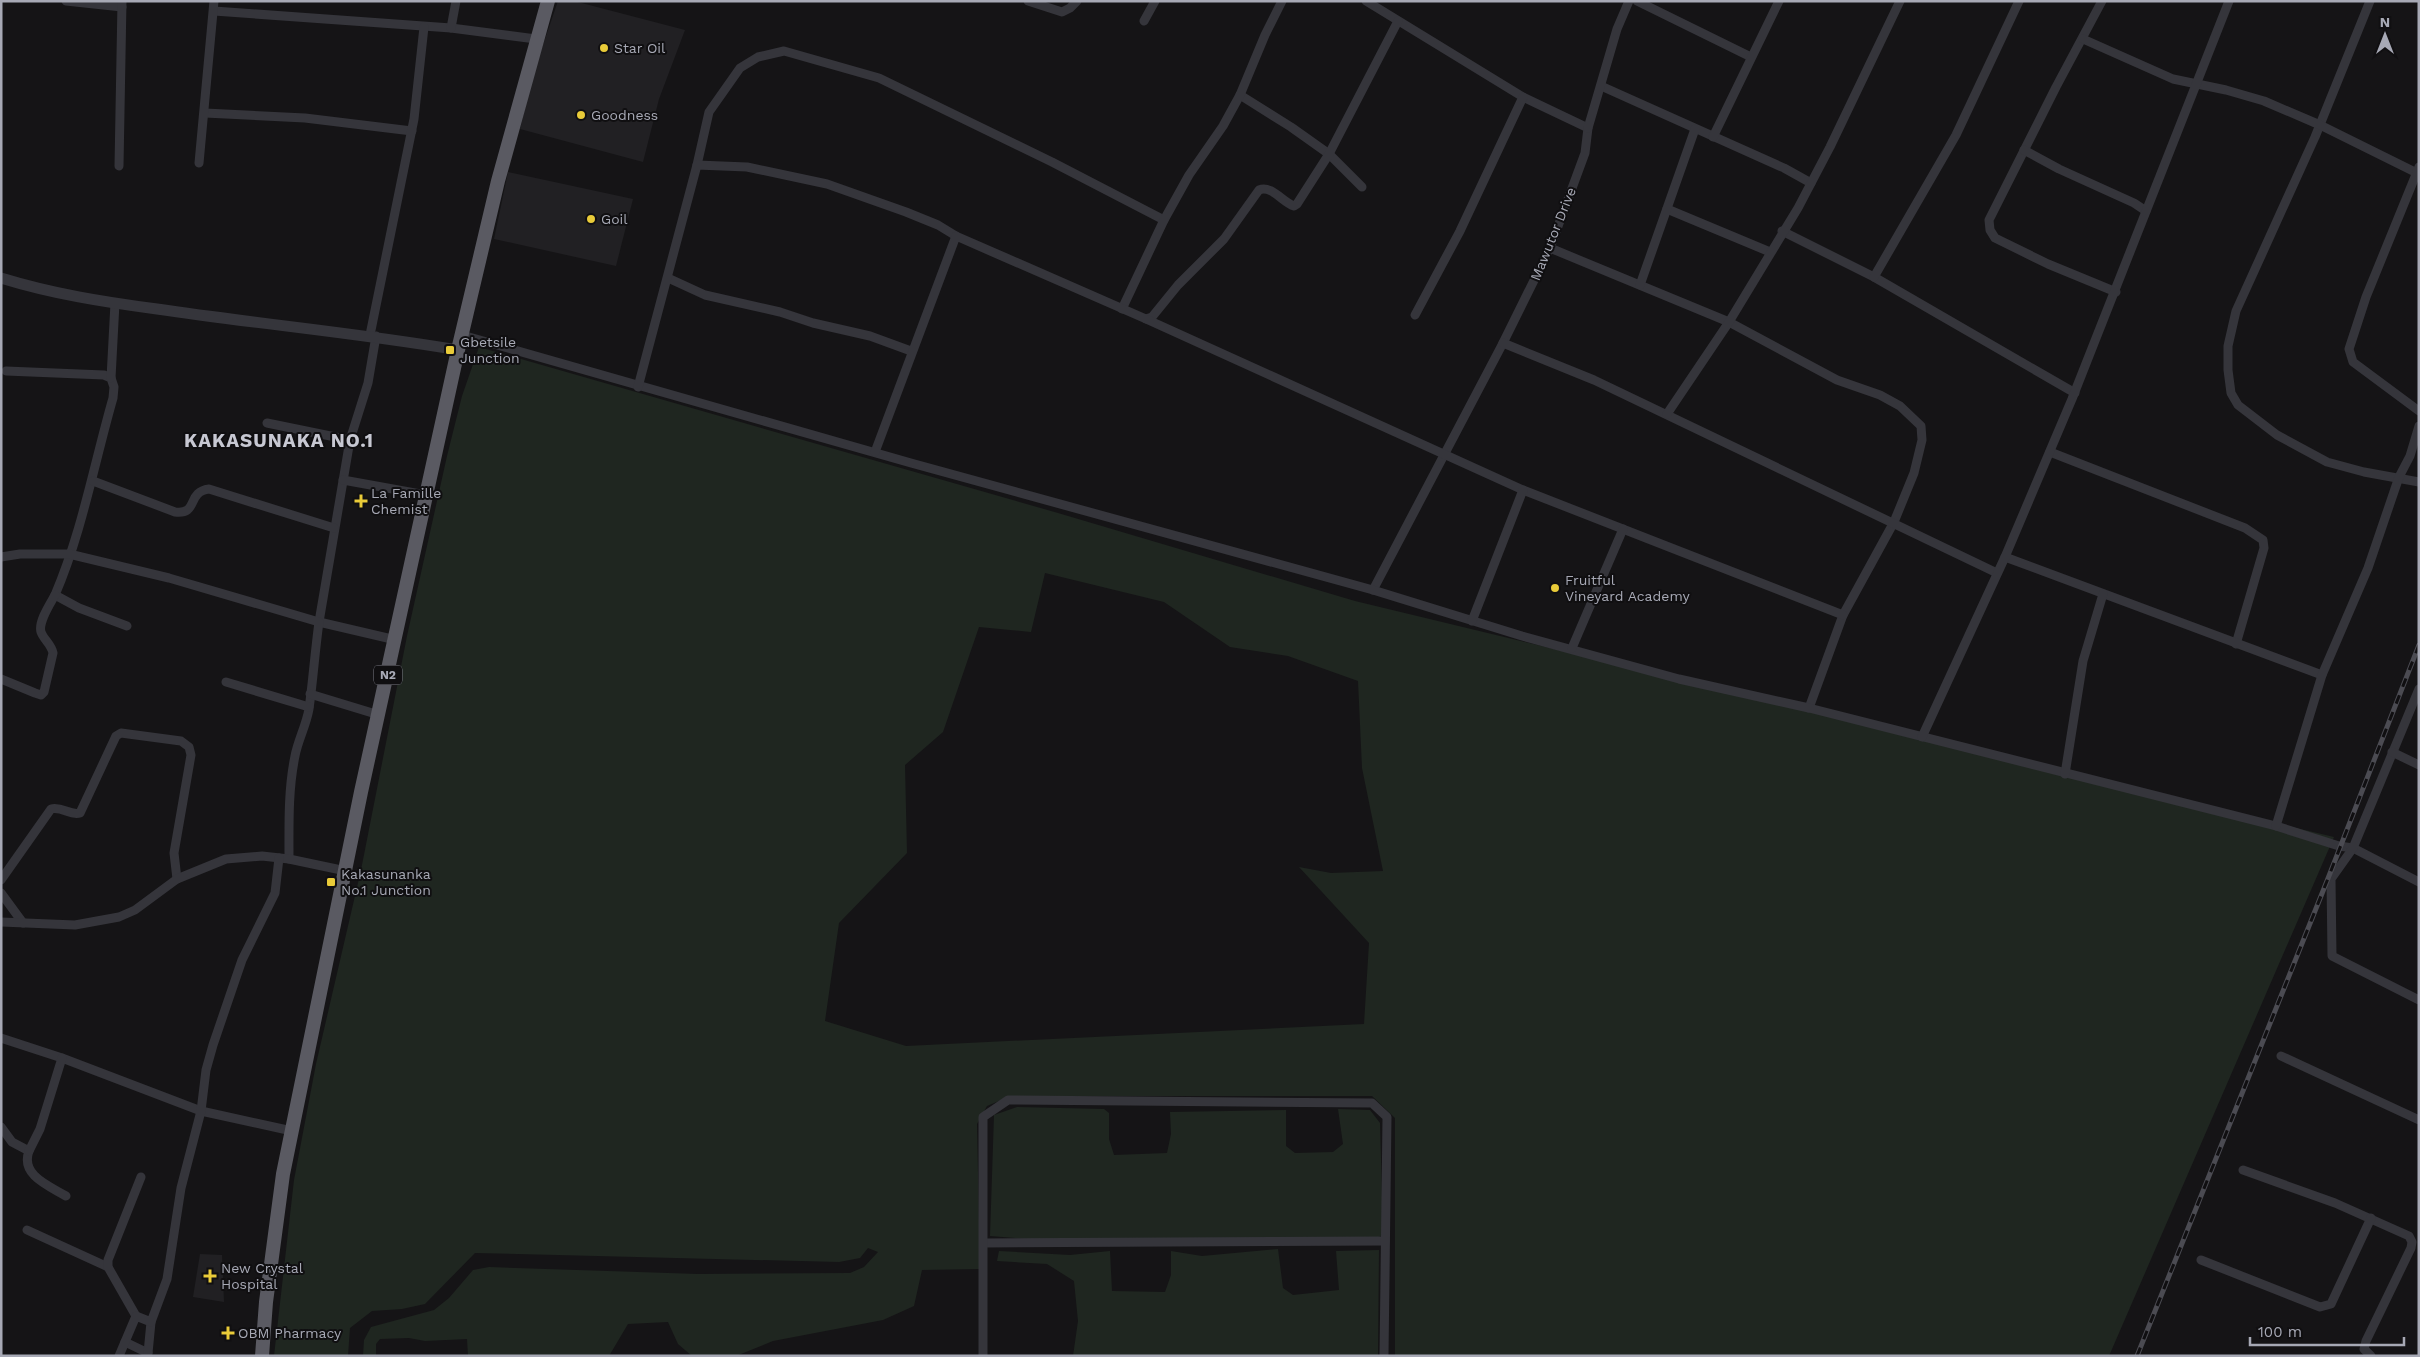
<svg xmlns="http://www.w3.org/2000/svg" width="2420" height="1357" font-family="'Work Sans',sans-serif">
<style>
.built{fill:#212023}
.green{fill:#1f2620;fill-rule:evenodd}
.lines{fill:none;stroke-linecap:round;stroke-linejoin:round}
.minor{stroke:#35353b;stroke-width:9}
.tertiary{stroke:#35353b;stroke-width:11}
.trunk{stroke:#5a5a62;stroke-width:14}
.rail-casing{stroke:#4b4b52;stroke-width:5}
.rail{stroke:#100f11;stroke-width:3;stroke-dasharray:9;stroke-linecap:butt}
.poi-dot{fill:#e9cb39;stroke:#100f11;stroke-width:2}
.labels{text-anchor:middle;stroke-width:4;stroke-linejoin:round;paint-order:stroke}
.shield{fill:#100f11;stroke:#7a7b84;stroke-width:1}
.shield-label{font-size:12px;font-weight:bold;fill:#a7a9b5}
.poi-label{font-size:14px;fill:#a7a9b5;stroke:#100f11;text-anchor:start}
.street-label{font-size:14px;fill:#a7a9b5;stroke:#100f11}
.district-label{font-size:19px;font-weight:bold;letter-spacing:1px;fill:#c7c8d2;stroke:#100f11}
</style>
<rect width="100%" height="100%" fill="#151416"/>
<g class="built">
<path d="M558,1H574L685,30L659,99L643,162L520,129L535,68Z"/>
<path d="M508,172L633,199L616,266L494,239Z"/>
<path d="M200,1254L222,1255L224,1302L193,1297Z"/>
</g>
<g class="green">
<path d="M479,347L1058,513L1355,601L2334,837L2109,1356H1395V1118L1372,1096H1011L987,1106L977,1124L980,1269L922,1270L914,1306L883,1320L773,1341L736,1356H692L678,1344L668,1322L628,1324L609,1356H468L467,1339L425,1341L409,1338L380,1339L376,1344V1356H363L364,1340L371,1327L434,1310L449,1298L473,1270L489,1267L698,1274L850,1273L864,1267L878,1252L868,1248L860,1258L839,1262L475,1253L425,1304L402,1309L372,1311L350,1328L348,1356H274L294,1180L316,1064L361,870L407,636L447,456L462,396ZM1045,573L1164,602L1230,647L1288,656L1358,681L1362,768L1383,871L1331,873L1299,867L1369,943L1364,1024L906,1046L825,1021L839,923L907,853L905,765L943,732L979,627L1031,632Z"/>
<path d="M1017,1107L1104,1109L1109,1113V1139L1114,1155L1167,1153L1171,1134L1170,1112L1286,1110V1146L1295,1153L1333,1152L1343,1144L1338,1109L1370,1110L1380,1123L1383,1235L1376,1238L1029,1239L990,1236L994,1115Z"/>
<path d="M1278,1249L1283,1288L1293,1295L1339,1290L1336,1251L1379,1250L1378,1356H1073L1078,1321L1074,1281L1047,1264L997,1261L999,1251L1070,1255L1110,1251L1112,1291L1165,1292L1171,1275V1251L1202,1256Z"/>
</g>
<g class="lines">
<g class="minor">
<path d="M66,1L122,7"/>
<path d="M1028,1L1062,12L1070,8L1077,1"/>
<path d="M1366,1L1523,97L1588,128L1585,153L1550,248L1503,343L1373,590"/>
<path d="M1637,1L1751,57"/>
<path d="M2102,1L2056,87L1989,220L1990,230L1995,238L2048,264L2116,292"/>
<path d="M2370,1L2315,137L2236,311L2228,346V370L2231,393L2238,405L2277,435L2327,462L2364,472L2419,482"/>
<path d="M214,11L451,28L536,39"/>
<path d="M1144,21L1155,1"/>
<path d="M451,28L456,1"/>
<path d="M2083,39L2173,79L2226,90L2264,101L2320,125L2419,174"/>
<path d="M1601,86L1784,168L1811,183"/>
<path d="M1240,95L1291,127L1329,154L1362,187"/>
<path d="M205,113L305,118L412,131"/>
<path d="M1588,128L1617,29L1629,1"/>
<path d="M1713,137L1779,1"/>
<path d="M2024,150L2059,169L2134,203L2146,211"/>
<path d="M199,163L214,1"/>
<path d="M697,165L709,112L740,68L758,57L784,51L879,78L1052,162L1164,220"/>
<path d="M119,166L122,1"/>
<path d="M2419,167L2366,297L2349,349L2353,362L2419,411"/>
<path d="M1667,209L1770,252"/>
<path d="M1782,231L1874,277L2075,393"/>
<path d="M1550,248L1729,322L1837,380L1880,395L1900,406L1921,426L1922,440L1914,473L1894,522L1843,615L1809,708"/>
<path d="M1874,277L1956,135L2019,1"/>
<path d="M668,278L705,295L780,312L813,323L870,336L911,351"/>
<path d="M1640,285L1695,129"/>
<path d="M1122,309L1164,220L1189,175L1223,126L1240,95L1265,35L1282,1"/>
<path d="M1415,315L1460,231L1523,97"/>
<path d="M1146,319L1152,317L1178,285L1224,239L1259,190C1272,185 1282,202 1294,206L1297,204L1329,154L1398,21"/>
<path d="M370,335L414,119L424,27"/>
<path d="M462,335L911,463L1373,590L1522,636L1679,679L1809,708L2276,826L2339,846L2353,848L2419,882"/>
<path d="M1503,343L1594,380L1997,573"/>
<path d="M6,371L104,375L111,378L114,387L113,398C94,464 82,532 55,595L79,608L127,626"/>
<path d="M111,378L115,303"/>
<path d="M638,387L697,165L747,167L827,184L906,212L938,225L956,236"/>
<path d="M1667,414L1729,322L1798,208L1830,147L1900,1"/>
<path d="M267,423L350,440L319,622L396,640"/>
<path d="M350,440L368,383L376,336"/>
<path d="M875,452L956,236L1146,319L1523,490L1843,615"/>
<path d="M2050,452L2245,528L2263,540L2264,548L2236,644"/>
<path d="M343,480L426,495"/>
<path d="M93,481L175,512C199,515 186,492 209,489L334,528"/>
<path d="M1,557L20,554H69L169,578L319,622C315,651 313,680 309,709C306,726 298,740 295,756C288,790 289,824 289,859"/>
<path d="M2005,557L2322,675"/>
<path d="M1472,621L1523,490"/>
<path d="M1572,648L1623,529"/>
<path d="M1,679L35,693L41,695L44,692L53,653C51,644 44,640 41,632C38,622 50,604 55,595"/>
<path d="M226,682L309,707"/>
<path d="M2419,689L2353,848L2331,879L2332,956L2419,1000"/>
<path d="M310,694L379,715"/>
<path d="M1922,737L2005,557L2072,399L2229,1"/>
<path d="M2392,752L2419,765"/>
<path d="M2065,774L2083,661L2103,594"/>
<path d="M2276,826L2322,675L2368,568L2399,477L2410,456L2419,426"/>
<path d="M1,880L51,809C62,806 70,816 80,813L116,736L121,733L181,741L189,747L191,755L174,853L177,879"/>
<path d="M1,893L23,923"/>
<path d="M1,922L75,925L119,917L135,910L177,879L226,859L262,856L289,859L346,871"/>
<path d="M1,1038L62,1058L201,1111L292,1131"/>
<path d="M2281,1056L2419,1120"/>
<path d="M1,1127L12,1142L29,1151C20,1175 49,1186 66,1196"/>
<path d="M29,1151L40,1129L62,1058"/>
<path d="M2243,1170L2335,1203L2409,1236L2412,1242L2411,1248L2366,1341L2364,1349L2371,1356"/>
<path d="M27,1230L108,1267"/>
<path d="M984,1243L1385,1241"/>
<path d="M2201,1260L2320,1307L2331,1304L2371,1218"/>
<path d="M136,1316L108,1267V1260L141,1177"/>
<path d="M125,1342L148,1353L147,1356"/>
<path d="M148,1353L151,1322"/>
<path d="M119,1356L136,1316L151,1322L167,1279L181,1188L201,1111L206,1070L213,1045L242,960L275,893L279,858"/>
<path d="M983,1356V1117L1008,1100L1372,1103L1387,1117L1384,1356"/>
</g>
<path class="tertiary" d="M1,278C53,294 104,302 157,309C258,324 358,333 458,350"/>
<path class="trunk" d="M262,1356L266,1302L283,1174L361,792L458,350L498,181L548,1"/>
<g class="rail-casing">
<path id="rail" d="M2137,1356L2327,881L2419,645"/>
</g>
<use href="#rail" class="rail"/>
</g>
<g class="poi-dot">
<circle cx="604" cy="48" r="5"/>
<circle cx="581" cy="115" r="5"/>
<circle cx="591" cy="219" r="5"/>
<rect x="445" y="345" width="10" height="10" rx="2.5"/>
<path d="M358.5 493.5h5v5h5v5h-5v5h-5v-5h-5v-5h5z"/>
<circle cx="1555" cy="588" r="5"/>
<rect x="326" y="877" width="10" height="10" rx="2.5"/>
<path d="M207.5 1268.5h5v5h5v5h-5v5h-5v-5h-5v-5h5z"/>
<path d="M225.5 1325.5h5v5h5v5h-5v5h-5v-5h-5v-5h5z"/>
</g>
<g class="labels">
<rect class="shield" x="374" y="665.5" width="28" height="19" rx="4"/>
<g class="shield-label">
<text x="388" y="679">N2</text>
</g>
<g class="poi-label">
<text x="614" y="53">Star Oil</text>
<text x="591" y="120">Goodness</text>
<text x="601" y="224">Goil</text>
<text x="460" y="347">Gbetsile<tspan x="460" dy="16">Junction</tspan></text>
<text x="371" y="498">La Famille<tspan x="371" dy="16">Chemist</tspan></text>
<text x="1565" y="585">Fruitful<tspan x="1565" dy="16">Vineyard Academy</tspan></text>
<text x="341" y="879">Kakasunanka<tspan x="341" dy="16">No.1 Junction</tspan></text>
<text x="221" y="1273">New Crystal<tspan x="221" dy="16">Hospital</tspan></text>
<text x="238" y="1338">OBM Pharmacy</text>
</g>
<g class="street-label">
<text transform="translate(1553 234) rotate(-68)" y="5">Mawutor Drive</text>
</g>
<g class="district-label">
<text x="279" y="447">KAKASUNAKA NO.1</text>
</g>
</g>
<rect width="2420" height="1357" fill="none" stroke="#a7a9b5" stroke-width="5"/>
<g transform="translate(2385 35)" stroke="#100f11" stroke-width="4" paint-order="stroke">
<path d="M0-4L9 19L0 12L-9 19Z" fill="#a7a9b5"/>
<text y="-8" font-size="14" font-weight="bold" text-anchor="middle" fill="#a7a9b5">N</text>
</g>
<path d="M2250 1337v8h154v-8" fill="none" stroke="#a7a9b5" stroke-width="2.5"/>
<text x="2258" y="1337" font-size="15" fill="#a7a9b5" stroke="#100f11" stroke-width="4" paint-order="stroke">100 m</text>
</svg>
